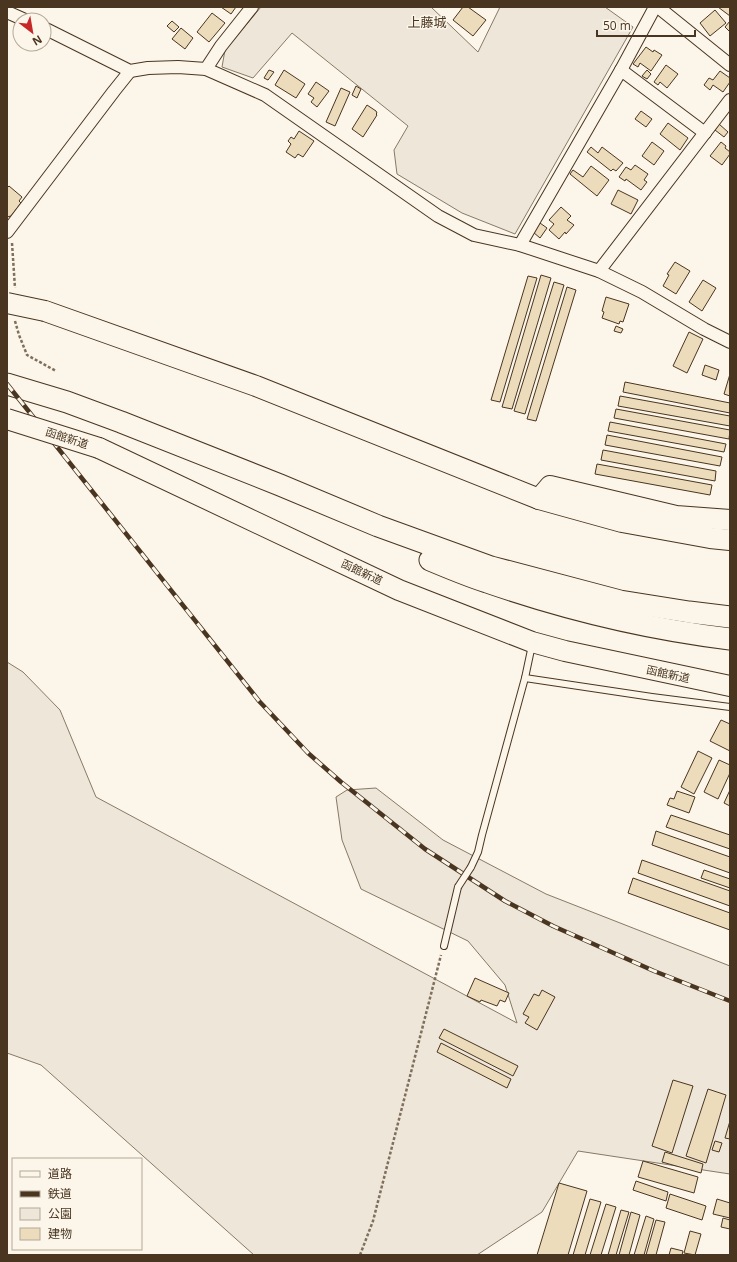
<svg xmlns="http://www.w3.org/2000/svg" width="737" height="1262" font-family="'Open Sans','Noto Sans JP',sans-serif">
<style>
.green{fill:#ede6d9;stroke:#887966}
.building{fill:#ecdcbc;stroke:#4a3520}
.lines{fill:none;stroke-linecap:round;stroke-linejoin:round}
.service-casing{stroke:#4a3520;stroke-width:8}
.minor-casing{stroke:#4a3520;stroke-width:14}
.trunk-casing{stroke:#4a3520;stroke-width:22}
.motorway-casing{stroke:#4a3520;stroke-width:23}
.path{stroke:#7f6f5c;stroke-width:2.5;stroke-dasharray:3 2;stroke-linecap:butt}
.service{stroke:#fbf6e9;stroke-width:6}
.minor{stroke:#fbf6e9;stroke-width:12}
.trunk{stroke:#fbf6e9;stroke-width:20}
.motorway{stroke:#fbf6e9;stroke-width:21}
.rail-casing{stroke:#4a3520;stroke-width:4.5}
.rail{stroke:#fbf6e9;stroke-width:3;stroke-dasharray:9;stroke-linecap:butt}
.service-bridge-casing{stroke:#4a3520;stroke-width:8;stroke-linecap:butt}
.trunk-bridge-casing{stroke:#4a3520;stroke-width:22;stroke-linecap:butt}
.service-bridge{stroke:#fbf6e9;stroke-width:6}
.trunk-bridge{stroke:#fbf6e9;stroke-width:20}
.labels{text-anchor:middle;stroke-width:3;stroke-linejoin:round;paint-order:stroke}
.street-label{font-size:11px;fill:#4a3520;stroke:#fbf6e9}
.quarter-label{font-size:13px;fill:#4a3520;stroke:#fbf6e9}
</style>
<rect width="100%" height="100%" fill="#fbf6e9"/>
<g class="green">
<path d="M261,7H431L478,52L500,7H605L633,27L515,234L462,213L397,174L394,150L408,126L292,33L253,78L222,67L225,50Z"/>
<path d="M7,662L23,672L60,710L96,797L517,1023L505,985L468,941L361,889L342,840L336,797L347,790L376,788L443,840L546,894L730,966V1174L578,1151L542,1212L477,1255H254L41,1065L7,1053Z"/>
</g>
<g class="building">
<path d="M221,7H236L231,14Z"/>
<path d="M463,7H468L486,20L473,36L453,20Z"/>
<path d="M718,7H730V16Z"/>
<path d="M715,10L726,23L710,36L700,23Z"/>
<path d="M212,13L225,23L209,42L197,32Z"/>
<path d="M172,21L179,27L174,32L167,26Z"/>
<path d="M730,21V30L729,31L725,27Z"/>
<path d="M181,28L193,38L185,49L172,39Z"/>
<path d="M646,47L653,52L654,50L662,55L651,71L640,63L638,67L633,64Z"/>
<path d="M666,65L678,74L667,88L660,82L658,85L654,82Z"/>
<path d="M269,70L274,72L268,80L264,78Z"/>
<path d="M284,70L305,84L296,98L275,85Z"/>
<path d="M647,70L651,74L647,79L642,76Z"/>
<path d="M720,71L730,78V82L723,92L713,85L710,90L704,85L709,78L713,80Z"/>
<path d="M316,82L329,91L317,107L311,102L314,98L308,94Z"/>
<path d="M356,86L361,89L357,98L352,95Z"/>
<path d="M341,88L350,92L335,126L326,122Z"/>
<path d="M367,105L376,111L377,113L376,114L377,115L363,137L352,129Z"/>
<path d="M641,111L652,119L646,127L635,119Z"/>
<path d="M668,123L688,138L680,150L660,134Z"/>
<path d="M719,124L728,132L724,137L715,130Z"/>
<path d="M299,131L314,141L303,157L298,154L295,158L286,152L291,144L288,141L291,137L294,139Z"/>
<path d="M652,142L664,151L654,165L642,156Z"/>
<path d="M721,142L726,146L725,148L730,152V154L722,165L710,156Z"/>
<path d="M591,147L598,153L602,147L623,163L616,171L613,169L611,171L587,152Z"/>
<path d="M635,165L648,174L644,180L647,182L641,190L626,179L625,181L619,177L626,167L631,170Z"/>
<path d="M591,166L609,180L597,196L570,174L573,170L583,177Z"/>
<path d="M9,186L22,197L19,201L21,203L11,216L7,217V188Z"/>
<path d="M618,190L638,200L631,214L611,204Z"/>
<path d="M561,207L571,216L567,220L574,225L566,234L565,232L559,239L549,230L554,224L549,220Z"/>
<path d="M540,223L547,228L540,238L533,232Z"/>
<path d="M675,262L690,271L676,294L663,286L669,275L667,274Z"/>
<path d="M541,275L551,278L512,409L502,407Z"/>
<path d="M528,276L537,278L500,402L491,400Z"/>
<path d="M703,280L716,288L702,311L689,302Z"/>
<path d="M554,282L564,285L525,414L514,411Z"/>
<path d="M567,287L576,290L536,421L527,419Z"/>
<path d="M606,297L629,304L623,322L620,321L619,324L602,318L604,312L602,311Z"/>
<path d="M616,326L623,329L621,333L614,331Z"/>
<path d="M689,332L703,339L687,373L673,366Z"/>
<path d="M705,365L719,370L716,380L702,375Z"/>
<path d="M730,374V396L724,394Z"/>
<path d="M625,382L730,403V413L623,392Z"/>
<path d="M620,396L730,416V426L618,406Z"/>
<path d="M616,409L730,430L729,439L614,418Z"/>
<path d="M610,422L726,444L724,452L608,431Z"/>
<path d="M607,435L722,457L720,466L605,445Z"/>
<path d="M603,450L716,471L715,481L601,460Z"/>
<path d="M597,464L712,485L710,495L595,474Z"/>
<path d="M721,720L730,724V751L710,741Z"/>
<path d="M698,751L712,758L694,794L681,787Z"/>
<path d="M719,760L730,765V773L718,799L704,792Z"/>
<path d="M730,790V806L724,803Z"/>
<path d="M677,791L695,797L689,813L667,805L670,798L674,799Z"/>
<path d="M671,815L730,835V849L666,827Z"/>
<path d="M656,831L730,857V873L652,845Z"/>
<path d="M642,860L730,891V906L638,873Z"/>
<path d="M704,870L730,879V888L701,878Z"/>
<path d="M633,878L730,913V930L628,893Z"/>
<path d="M475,978L509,993L505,1002L500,1000L497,1006L481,1000L480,1002L467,996Z"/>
<path d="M542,990L555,997L537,1030L525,1023L529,1017L523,1014L534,994L539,996Z"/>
<path d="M444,1029L518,1066L513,1076L439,1038Z"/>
<path d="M441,1043L511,1079L507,1088L437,1052Z"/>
<path d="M673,1080L693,1086L672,1153L652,1146Z"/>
<path d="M708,1089L726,1095L706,1163L686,1156Z"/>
<path d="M730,1121V1139L725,1138Z"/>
<path d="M715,1141L722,1143L719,1152L712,1150Z"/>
<path d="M665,1152L703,1164L701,1173L662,1162Z"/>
<path d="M643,1161L698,1177L694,1193L638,1177Z"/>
<path d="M636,1181L668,1192L666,1201L633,1190Z"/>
<path d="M559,1183L587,1191L568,1255H537Z"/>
<path d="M670,1194L706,1206L702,1220L666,1208Z"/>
<path d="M590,1199L601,1202L585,1255H573Z"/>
<path d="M717,1199L730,1203V1218L713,1214Z"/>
<path d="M606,1204L616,1207L601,1255H590Z"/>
<path d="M621,1210L629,1212L616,1255H608Z"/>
<path d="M631,1212L640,1215L629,1255H619Z"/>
<path d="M646,1216L654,1219L644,1255H634Z"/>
<path d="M723,1218L730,1220V1229L721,1227Z"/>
<path d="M656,1220L665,1222L656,1255H646Z"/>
<path d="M690,1231L701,1234L695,1255L684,1253Z"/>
<path d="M671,1248L683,1251L682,1255H669Z"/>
</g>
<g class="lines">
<g class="service-casing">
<g id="service">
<path d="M525,678L652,697L730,707"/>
<path d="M471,867L478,852L482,835L525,678L532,645"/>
<path d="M444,946L458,887"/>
</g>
</g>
<g class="minor-casing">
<g id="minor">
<path d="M658,7L730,65"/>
<path d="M7,12L25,20"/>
<path d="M44,28L130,71L148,68L178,67L206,69L265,95L438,216L474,235L520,245L599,271L642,292L704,329L730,342"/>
<path d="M206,69L221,46L252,7"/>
<path d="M621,70L705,133"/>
<path d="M7,232L114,91L130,71"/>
<path d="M520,245L621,70L655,7"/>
<path d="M599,271L730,100"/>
</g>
</g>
<g class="trunk-casing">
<g id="trunk">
<path d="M45,311L256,386L539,499L622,522L710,538L730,540"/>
<path d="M99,448L399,590L532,642L565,651L730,686"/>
<path d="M539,499L550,486L676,516L730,520"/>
</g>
</g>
<g class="motorway-casing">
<g id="motorway">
<path d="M7,384L67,402L121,422L280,485L378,526L491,567L620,601L689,612L730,617"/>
<path d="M430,560C449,568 468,576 487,582C565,609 647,629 730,639"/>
</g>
</g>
<g class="path">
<path d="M12,243L15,288"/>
<path d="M15,321L19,335L27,355L56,371"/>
<path d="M360,1255L373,1221L441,955"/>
</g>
<use href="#service" class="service"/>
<use href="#minor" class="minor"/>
<use href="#trunk" class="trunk"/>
<use href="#motorway" class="motorway"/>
<g class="rail-casing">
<path id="rail" d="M7,384L259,701L308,753L341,782L425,849L505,901L553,926L654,971L730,1001"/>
</g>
<use href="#rail" class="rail"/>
<g class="service-bridge-casing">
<path id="service-bridge" d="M458,887L471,867"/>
</g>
<g class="trunk-bridge-casing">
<g id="trunk-bridge">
<path d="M7,303L45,311"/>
<path d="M7,419L99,448"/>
</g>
</g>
<use href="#service-bridge" class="service-bridge"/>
<use href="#trunk-bridge" class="trunk-bridge"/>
</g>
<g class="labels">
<g class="street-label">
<text transform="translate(67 438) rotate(18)" y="4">函館新道</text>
<text transform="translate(362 572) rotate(25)" y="4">函館新道</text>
<text transform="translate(668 674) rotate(12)" y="4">函館新道</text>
</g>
<g class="quarter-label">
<text x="427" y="27">上藤城</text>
</g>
</g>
<rect width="737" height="1262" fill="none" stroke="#4a3520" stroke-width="16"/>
<rect x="12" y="1158" width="130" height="92" fill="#fbf6e9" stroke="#b4a999"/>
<rect x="20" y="1171" width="20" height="6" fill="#fbf6e9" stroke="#b4a999"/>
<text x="48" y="1178" font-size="12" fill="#4a3520">道路</text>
<rect x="20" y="1191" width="20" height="6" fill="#4a3520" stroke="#b4a999"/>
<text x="48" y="1198" font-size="12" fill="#4a3520">鉄道</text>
<rect x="20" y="1208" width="20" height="12" fill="#ede6d9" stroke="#b4a999"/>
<text x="48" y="1218" font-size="12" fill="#4a3520">公園</text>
<rect x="20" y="1228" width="20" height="12" fill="#ecdcbc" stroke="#b4a999"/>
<text x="48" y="1238" font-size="12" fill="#4a3520">建物</text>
<g transform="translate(32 32) rotate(149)"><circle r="19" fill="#fbf6e9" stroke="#b4a999"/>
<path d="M0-3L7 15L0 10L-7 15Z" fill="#c62828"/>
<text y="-6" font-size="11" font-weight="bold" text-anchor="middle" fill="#4a3520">N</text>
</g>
<path d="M597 30v6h98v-6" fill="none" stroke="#4a3520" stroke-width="2"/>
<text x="603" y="30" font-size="12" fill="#4a3520" stroke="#fbf6e9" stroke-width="3" paint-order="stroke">50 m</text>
</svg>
